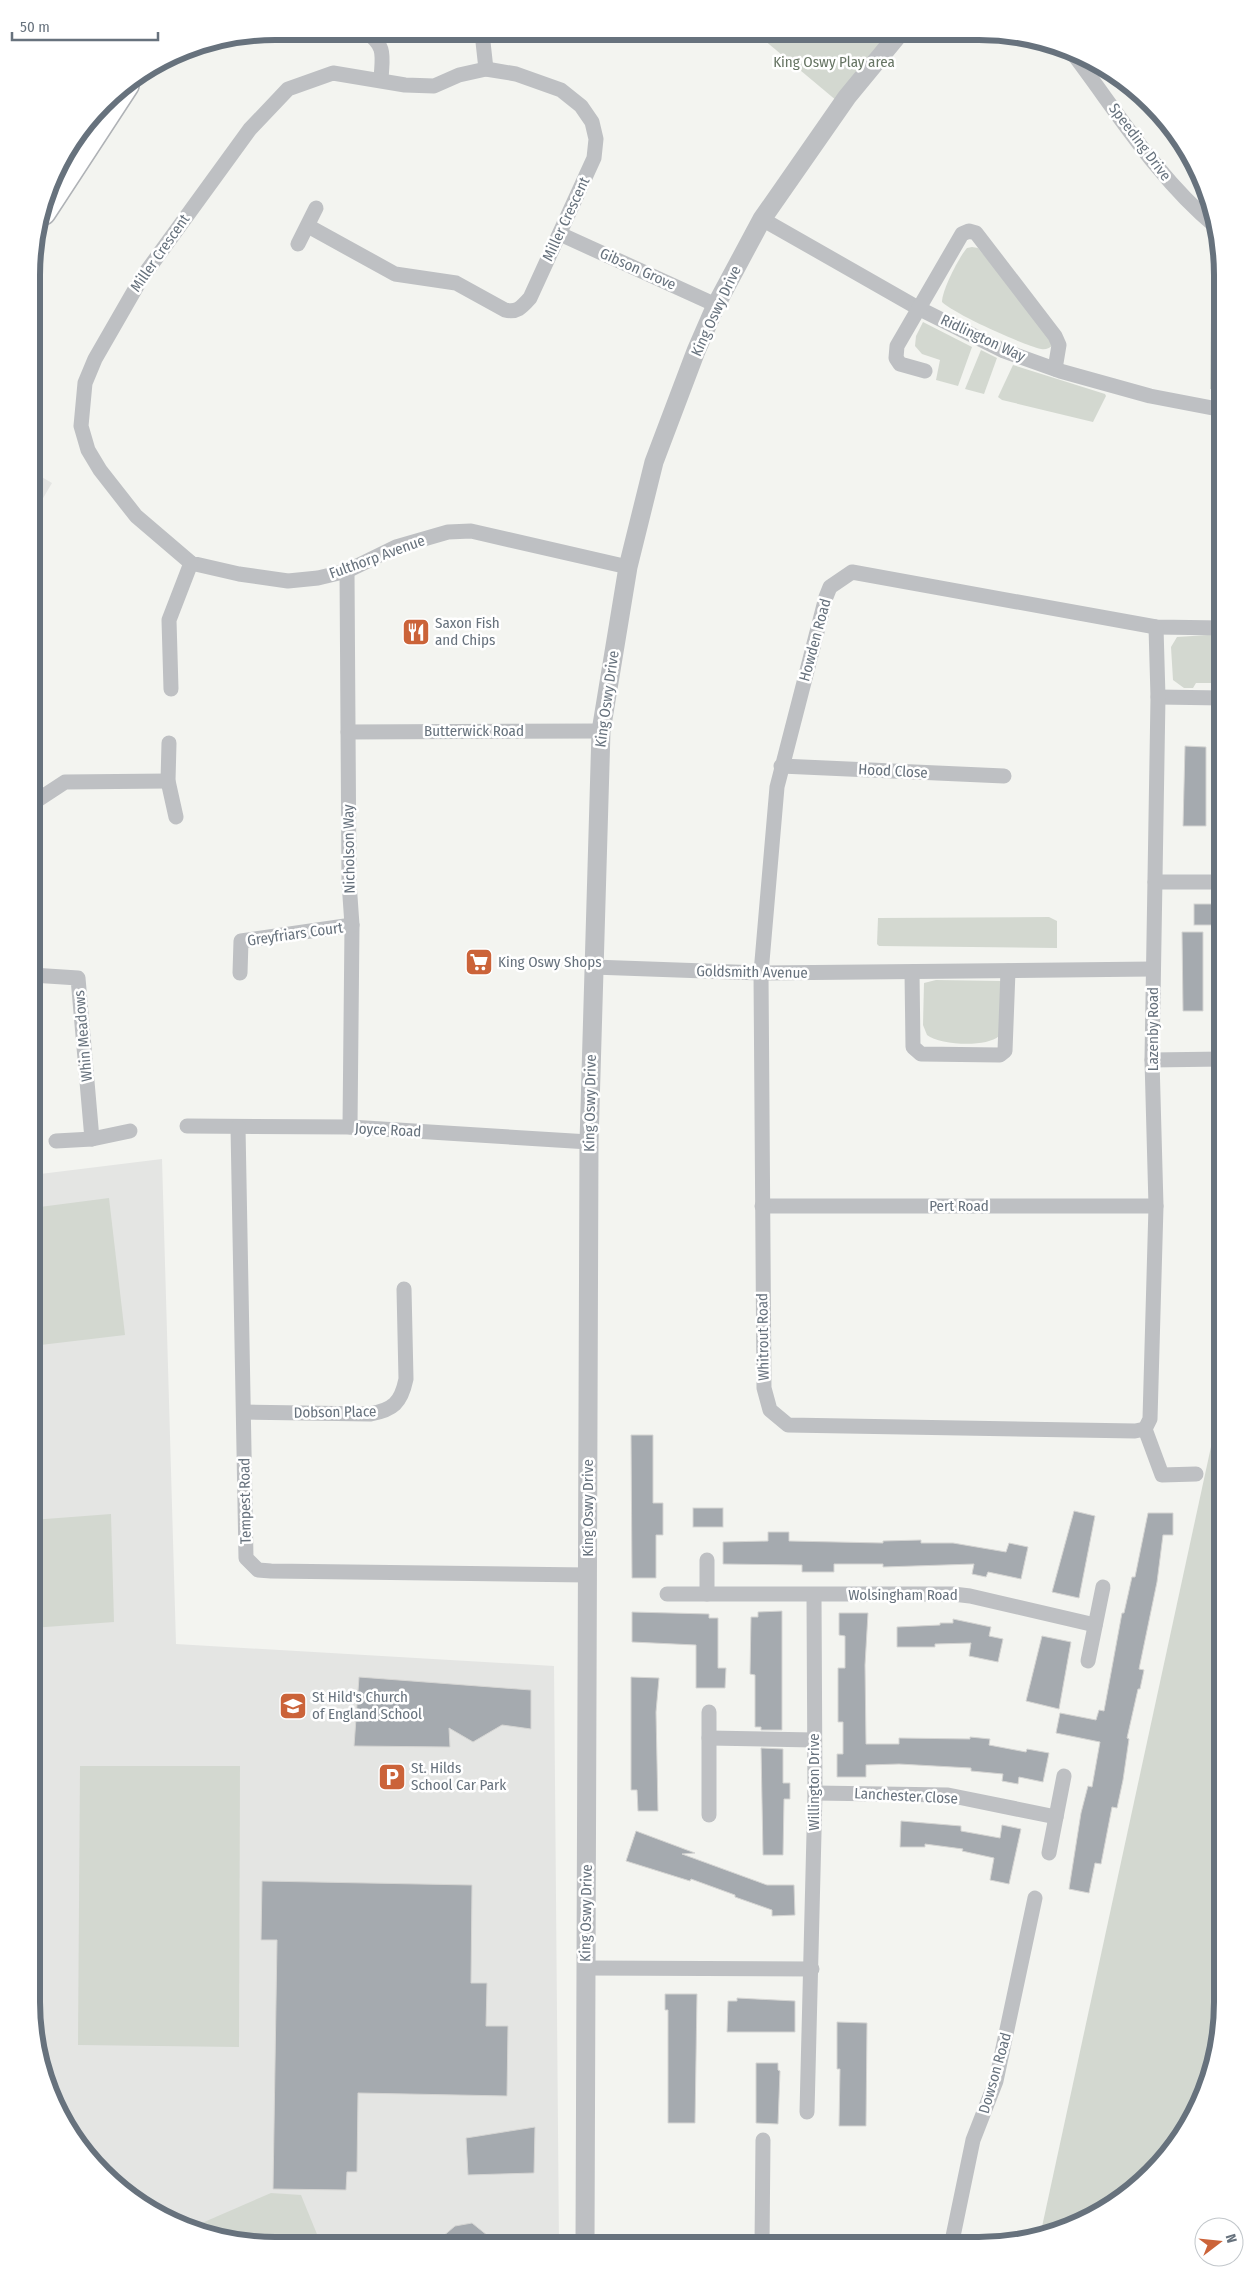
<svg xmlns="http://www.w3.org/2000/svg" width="1254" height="2277" font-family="'Fira Sans Condensed',sans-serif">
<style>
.built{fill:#e4e5e3}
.green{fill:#d3d8d0}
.building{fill:#a5aaaf;stroke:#d5d5d3}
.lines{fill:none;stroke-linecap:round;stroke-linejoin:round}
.primary-casing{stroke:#afb2b6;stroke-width:28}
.minor{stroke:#bec0c3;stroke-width:15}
.tertiary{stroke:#bec0c3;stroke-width:19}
.primary{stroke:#fff;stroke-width:25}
.labels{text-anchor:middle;stroke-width:5;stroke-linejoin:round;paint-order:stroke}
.park-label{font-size:15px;fill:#677564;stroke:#fff}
.street-label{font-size:15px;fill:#67727d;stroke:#fff}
.poi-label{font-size:15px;fill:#67727d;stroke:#fff;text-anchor:start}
.rim{fill:none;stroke:#67727d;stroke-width:6}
</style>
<rect width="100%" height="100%" fill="#f3f4f0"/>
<g class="built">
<path d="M33,472L52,483L33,515Z"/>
<path d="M162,1159L176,1644L554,1666L559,2245L243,2244L181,2227L126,2195L72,2138L44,2081L31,2002L32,1175Z"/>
</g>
<g class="green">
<path d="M757,34L892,35L837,101Z"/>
<path d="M1212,245L1219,249C1226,294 1227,346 1217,390L1210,389Z"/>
<path d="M972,247L978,248L1052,337V346C1049,348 1046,350 1041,349C1021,344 956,315 942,302C942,290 959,257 967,248Z"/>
<path d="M923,322L972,347L958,386L936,380L940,360L922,354L915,346L916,336Z"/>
<path d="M981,350L997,358L984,394L965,389Z"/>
<path d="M1013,365L1105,394L1106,396L1093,422L1002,400L998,397Z"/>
<path d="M1223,634V683H1196L1193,688H1184L1173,680L1171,647L1177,637Z"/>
<path d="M1049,917L1057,921V948L879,946L877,944L878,918Z"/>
<path d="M936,980L1002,981L999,1036C986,1048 940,1045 927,1035L923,1025L924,983Z"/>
<path d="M109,1198L125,1335L32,1346V1208Z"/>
<path d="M1222,1396V2018L1204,2095L1172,2151L1127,2196L1058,2233L1040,2236Z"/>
<path d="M111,1514L114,1622L32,1628V1520Z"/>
<path d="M80,1766H240L239,2047L78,2045Z"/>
<path d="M271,2193L301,2195L321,2244H243L188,2229Z"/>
</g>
<g class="building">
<path d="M1185,746L1206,747V826H1183Z"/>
<rect x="1194" y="904" width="29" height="21"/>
<path d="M1182,932H1203V1011H1183Z"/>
<path d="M631,1435H653V1503H663V1535H656V1578H632Z"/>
<rect x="693" y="1508" width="30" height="19"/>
<path d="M1074,1511L1095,1516L1079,1598L1052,1592Z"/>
<path d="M1148,1513H1173V1535H1163L1157,1582L1139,1669L1144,1670L1140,1689H1138L1127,1738L1129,1739L1123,1780L1117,1808L1112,1807L1101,1864L1095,1863L1089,1893L1069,1889L1081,1813L1088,1786L1092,1787L1100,1742L1056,1733L1060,1713L1096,1720L1099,1710L1104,1711L1122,1613H1124L1132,1577H1135Z"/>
<path d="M768,1532H789V1541L883,1543V1541L921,1540V1543H953L1006,1552L1009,1543L1028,1547L1021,1579L988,1572L986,1577L972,1574L974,1564L883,1567V1564H834V1572H802V1565L723,1564V1542L768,1541Z"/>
<path d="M782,1611V1730H761V1727H755V1675L750,1674L751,1617H758V1612Z"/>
<path d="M632,1612L709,1614V1618H718V1668H726L725,1688H696V1645L632,1642Z"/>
<path d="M839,1613H868L865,1665L866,1744H899V1738L970,1739V1737L990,1739L989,1745L1026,1752L1027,1749L1049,1753L1043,1782L1019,1777L1018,1784L1002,1781L1003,1774L971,1771V1768L899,1764L866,1765V1777H837V1754H843V1722H838V1668H845V1636L839,1635Z"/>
<path d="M953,1619L991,1627L989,1636L1003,1639L998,1662L969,1656L971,1643L935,1644V1647H897V1627L940,1625V1623H953Z"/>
<path d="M1042,1636L1071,1642L1059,1709L1026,1701Z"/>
<path d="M359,1677L531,1690V1729L502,1725L473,1742L449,1728L450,1747L354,1746Z"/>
<path d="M631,1677L659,1678L656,1712L658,1811H638L637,1790H631Z"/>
<path d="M761,1748L783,1749V1783H790V1799H784L783,1855H763Z"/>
<path d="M901,1821L961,1826V1831L1000,1838L1002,1825L1021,1829L1009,1884L990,1880L994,1858L962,1851L963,1849L925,1844V1847H900Z"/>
<path d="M636,1831L695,1853L682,1854L767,1885H794L795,1915L772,1916V1910L735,1897V1895L691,1879L690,1881L626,1861Z"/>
<path d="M262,1881L472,1885L471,1983H487L486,2026H508L507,2096L358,2093L357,2172H347L346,2190L273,2189L277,1940H261Z"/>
<path d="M665,1994H697L695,2123H668V2010H665Z"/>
<path d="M737,1998L795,2001V2032H727L728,2001H737Z"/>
<path d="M837,2022L867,2023L866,2126H839L840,2069H837Z"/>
<path d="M756,2063H778V2070L780,2071L778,2124L756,2123Z"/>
<path d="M535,2127L534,2173L468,2175L466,2138Z"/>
<path d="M472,2223L498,2244H434L455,2226Z"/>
</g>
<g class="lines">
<g class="primary-casing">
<path id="primary" d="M43,212L126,85"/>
</g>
<g class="minor">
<path d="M366,32C387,47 382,56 381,80"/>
<path d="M482,33L486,69"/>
<path d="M1071,51C1116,110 1157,178 1215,226"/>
<path d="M762,219L918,308L1004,351L1060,371L1150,396L1223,410"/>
<path d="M308,226L395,274L456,283L505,310C517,313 522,307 530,298L594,158L596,139L592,122L581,106L561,90L516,74L486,69L459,75L434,86L405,85L333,73L288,89L250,129L141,279L95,359L85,383L81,426L88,450L100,470L136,516L191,563L239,574L288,581L318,578L347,571L396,547L448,532L471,531L628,567"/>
<path d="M560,234L716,305"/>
<path d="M298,244L316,208"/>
<path d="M925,371L900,364L896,358L897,346L962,234L969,231L976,233L1055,336L1059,345L1055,369"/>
<path d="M347,571L349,882L352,925L350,1127"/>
<path d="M171,689L169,620L191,563"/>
<path d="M1158,697L1223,698"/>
<path d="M348,732L601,731"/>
<path d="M169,743L168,781L176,817"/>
<path d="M781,766L1004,776"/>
<path d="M33,803L65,782L168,781"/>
<path d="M1155,882H1223"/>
<path d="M593,967L761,973L1153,969"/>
<path d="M912,972L913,1047L921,1054L1000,1055L1005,1051L1008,971"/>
<path d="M240,973L241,941L352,925"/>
<path d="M32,975L78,978L92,1139"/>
<path d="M1152,1060L1223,1059"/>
<path d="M187,1126L350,1127L589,1142"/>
<path d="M238,1127L246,1558L258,1570L271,1571L588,1575"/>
<path d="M56,1141L92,1139L130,1131"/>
<path d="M762,1206H1156"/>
<path d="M244,1412L370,1414C393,1410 401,1403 406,1379L404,1289"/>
<path d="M1145,1429L1135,1431L788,1425L770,1410L764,1388L761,973L777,787L826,597L830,587L852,572L1156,627L1223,628"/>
<path d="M1145,1429L1150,1419L1156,1206L1152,1060L1158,697L1156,627"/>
<path d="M1145,1429L1162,1475L1196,1474"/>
<path d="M707,1560V1594"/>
<path d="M667,1594H953L970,1596L1095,1625"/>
<path d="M1088,1661L1103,1587"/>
<path d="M709,1712V1815"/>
<path d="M709,1738L814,1740"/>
<path d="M815,1793L948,1795L1056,1817"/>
<path d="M1049,1853L1064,1776"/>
<path d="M585,1968L812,1969"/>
<path d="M807,2112L815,1793L814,1595"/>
<path d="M762,2245L763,2140"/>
<path d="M951,2246L973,2140L996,2081L1035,1898"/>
</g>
<path class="tertiary" d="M585,2245L589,1142L601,731L628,567L654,462L696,351L716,305L762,219L847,97L898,35"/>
<use href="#primary" class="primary"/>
</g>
<defs>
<g id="restaurant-square" transform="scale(1.4375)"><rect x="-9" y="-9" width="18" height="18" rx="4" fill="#cb6339" stroke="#fff"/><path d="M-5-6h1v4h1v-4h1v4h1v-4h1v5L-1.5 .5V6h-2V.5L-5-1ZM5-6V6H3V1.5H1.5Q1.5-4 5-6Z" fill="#fff"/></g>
<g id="supermarket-square" transform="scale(1.4375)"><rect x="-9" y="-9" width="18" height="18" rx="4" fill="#cb6339" stroke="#fff"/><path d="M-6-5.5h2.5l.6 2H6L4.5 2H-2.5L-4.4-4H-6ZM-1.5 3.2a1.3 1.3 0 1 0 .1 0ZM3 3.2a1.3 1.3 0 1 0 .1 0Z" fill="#fff"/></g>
<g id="school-square" transform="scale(1.4375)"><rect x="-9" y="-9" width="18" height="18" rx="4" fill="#cb6339" stroke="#fff"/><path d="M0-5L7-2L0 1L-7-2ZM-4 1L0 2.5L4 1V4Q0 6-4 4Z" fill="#fff"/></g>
<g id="parking-square" transform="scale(1.4375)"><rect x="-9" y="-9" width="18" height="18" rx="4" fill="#cb6339" stroke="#fff"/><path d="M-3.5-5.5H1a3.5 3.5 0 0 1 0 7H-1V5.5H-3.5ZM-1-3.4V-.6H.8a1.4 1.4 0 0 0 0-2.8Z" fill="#fff"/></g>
</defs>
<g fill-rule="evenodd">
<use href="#restaurant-square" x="416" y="632"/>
<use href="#supermarket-square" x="479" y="962"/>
<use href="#school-square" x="293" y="1706"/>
<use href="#parking-square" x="392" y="1777"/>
</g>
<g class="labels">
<g class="park-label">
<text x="834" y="67">King Oswy Play area</text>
</g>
<g class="street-label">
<text transform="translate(1140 142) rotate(53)" y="5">Speeding Drive</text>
<text transform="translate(566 219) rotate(-65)" y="5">Miller Crescent</text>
<text transform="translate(160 253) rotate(-55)" y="5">Miller Crescent</text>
<text transform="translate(638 269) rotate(24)" y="5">Gibson Grove</text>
<text transform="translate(716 311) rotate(-65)" y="5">King Oswy Drive</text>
<text transform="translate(983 338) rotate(25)" y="5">Ridlington Way</text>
<text transform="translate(377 557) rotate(-20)" y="5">Fulthorp Avenue</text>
<text transform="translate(815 640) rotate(-75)" y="5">Howden Road</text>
<text transform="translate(607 699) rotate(-82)" y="5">King Oswy Drive</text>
<text x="474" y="736">Butterwick Road</text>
<text transform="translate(893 771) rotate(3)" y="5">Hood Close</text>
<text transform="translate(349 849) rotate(-91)" y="5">Nicholson Way</text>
<text transform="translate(295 934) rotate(-8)" y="5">Greyfriars Court</text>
<text transform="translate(752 972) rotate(1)" y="5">Goldsmith Avenue</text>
<text transform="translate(1153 1029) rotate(-90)" y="5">Lazenby Road</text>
<text transform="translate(83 1036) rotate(-95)" y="5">Whin Meadows</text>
<text transform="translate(590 1103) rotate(-89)" y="5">King Oswy Drive</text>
<text transform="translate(388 1130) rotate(3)" y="5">Joyce Road</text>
<text x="959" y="1211">Pert Road</text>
<text transform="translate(763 1337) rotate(-91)" y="5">Whitrout Road</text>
<text transform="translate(335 1412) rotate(-1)" y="5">Dobson Place</text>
<text transform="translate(245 1501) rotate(-91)" y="5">Tempest Road</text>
<text transform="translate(588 1508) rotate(-90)" y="5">King Oswy Drive</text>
<text x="903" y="1600">Wolsingham Road</text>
<text transform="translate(814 1782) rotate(-90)" y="5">Willington Drive</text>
<text transform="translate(906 1796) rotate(3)" y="5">Lanchester Close</text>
<text transform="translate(586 1913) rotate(-89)" y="5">King Oswy Drive</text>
<text transform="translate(995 2073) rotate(-74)" y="5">Dowson Road</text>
</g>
<g class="poi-label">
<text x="435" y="628">Saxon Fish<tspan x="435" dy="17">and Chips</tspan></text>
<text x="498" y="967">King Oswy Shops</text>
<text x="312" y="1702">St Hild's Church<tspan x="312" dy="17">of England School</tspan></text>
<text x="411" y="1773">St. Hilds<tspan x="411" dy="17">School Car Park</tspan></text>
</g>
</g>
<path d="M0 0H1254V2277H0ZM275 40H979A235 235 0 0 1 1214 275V2002A235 235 0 0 1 979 2237H275A235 235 0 0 1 40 2002V275A235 235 0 0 1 275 40Z" fill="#fff" fill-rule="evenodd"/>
<path class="rim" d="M275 40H979A235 235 0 0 1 1214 275V2002A235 235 0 0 1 979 2237H275A235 235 0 0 1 40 2002V275A235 235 0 0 1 275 40Z"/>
<g transform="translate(1219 2242) rotate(74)"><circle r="24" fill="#ffffff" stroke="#c2c7cb"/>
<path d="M0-4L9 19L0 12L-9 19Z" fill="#cb6339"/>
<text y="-8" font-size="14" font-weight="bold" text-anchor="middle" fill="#67727d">N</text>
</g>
<path d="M12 32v8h146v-8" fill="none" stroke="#67727d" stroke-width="2.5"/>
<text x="20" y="32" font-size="15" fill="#67727d" stroke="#ffffff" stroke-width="4" paint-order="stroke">50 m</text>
</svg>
